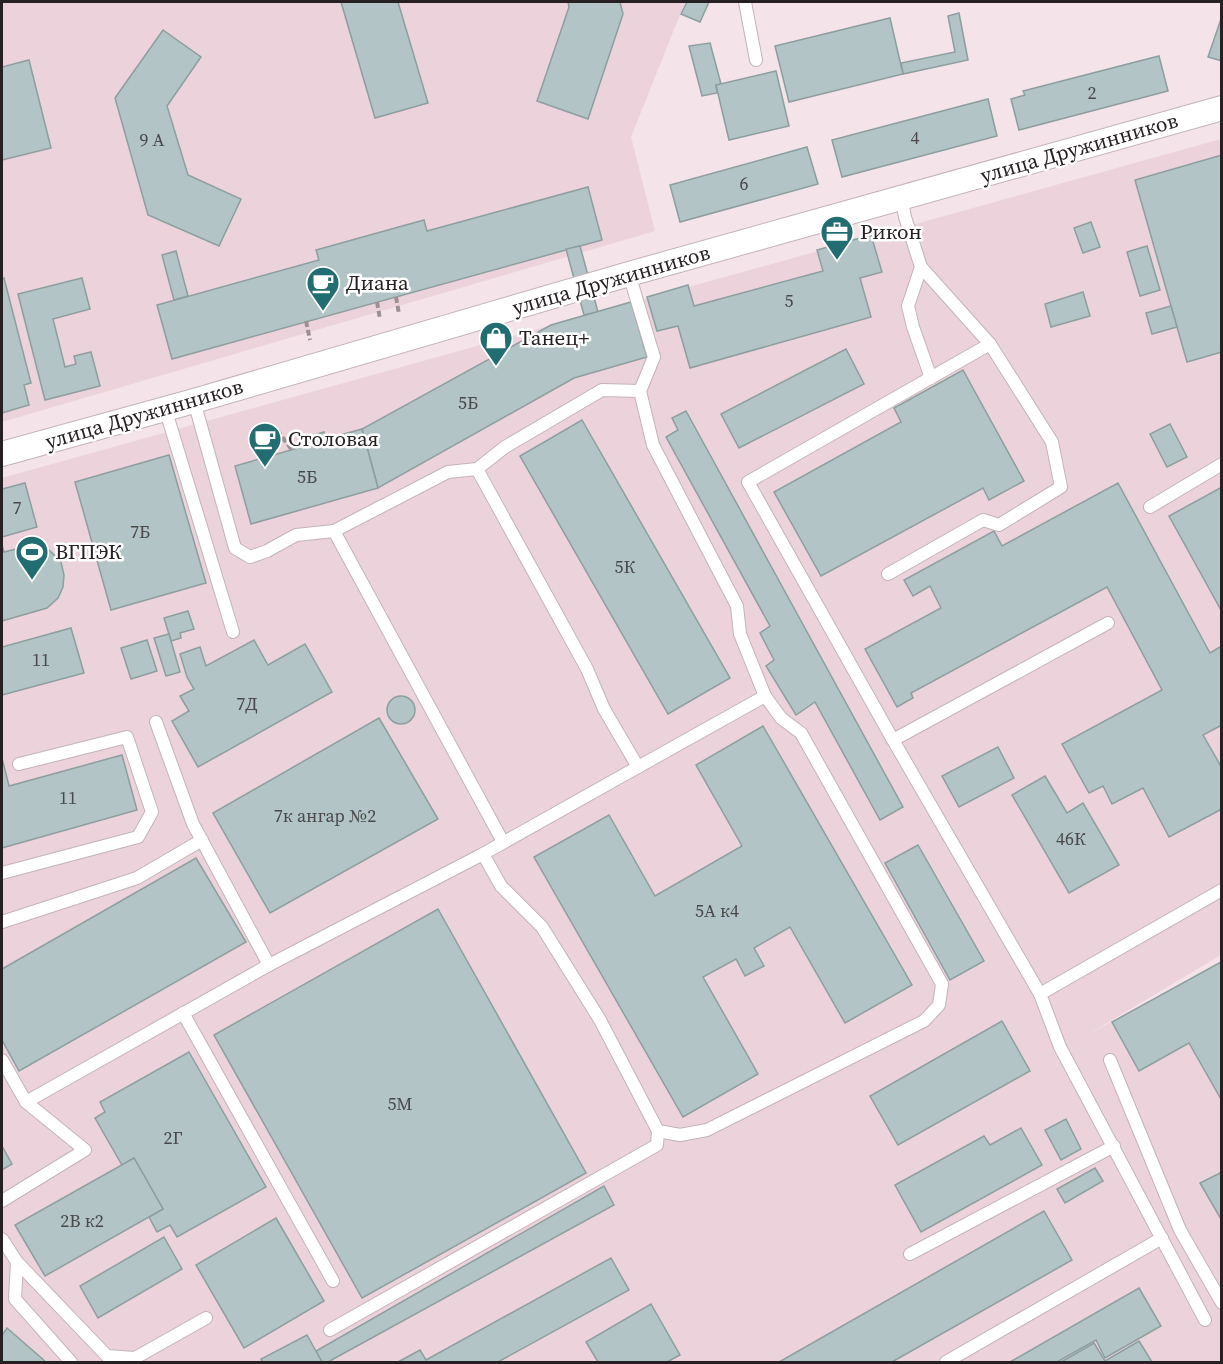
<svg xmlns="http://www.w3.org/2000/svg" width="1223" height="1364" font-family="'Source Serif 4',serif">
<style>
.built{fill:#ecd3db}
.building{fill:#b2c4c5;stroke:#8d9e9f;stroke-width:1.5}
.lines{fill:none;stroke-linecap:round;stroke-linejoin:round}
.lane-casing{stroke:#c3b3b8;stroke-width:14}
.street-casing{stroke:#c3b3b8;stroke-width:26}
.path{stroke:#9c9094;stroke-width:4;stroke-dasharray:6 3;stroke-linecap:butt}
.lane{stroke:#fff;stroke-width:12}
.street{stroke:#fff;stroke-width:24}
.labels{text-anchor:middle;stroke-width:5;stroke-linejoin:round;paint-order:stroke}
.number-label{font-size:18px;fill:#49494b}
.street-label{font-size:21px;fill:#262022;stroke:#fff}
.poi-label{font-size:21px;fill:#262022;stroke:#fff;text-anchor:start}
</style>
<rect width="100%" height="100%" fill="#f4e3e8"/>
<g class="built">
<path d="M2,2H685L631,137L655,231L2,422Z"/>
<path d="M1221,139V955L1087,1035L1221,962V1362H2V478Z"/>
</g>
<g class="building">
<path d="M341,2H398L428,103L375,118Z"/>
<path d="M568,2H620L623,14L588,119L537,101L569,7Z"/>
<path d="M687,2H709L700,22L681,14Z"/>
<path d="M959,13L968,60L903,74L901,63L955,52L948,16Z"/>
<path d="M1222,16V61L1208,57Z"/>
<path d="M890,18L903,74L789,102L775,46Z"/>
<path d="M163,30L201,57L167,106L188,175L241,199L219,246L148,215L115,98Z"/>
<path d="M710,43L721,84L716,85L717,93L702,96L689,46Z"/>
<path d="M1159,56L1168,91L1019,130L1011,99L1025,95L1023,91Z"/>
<path d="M29,60L51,148L2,160V67Z"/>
<path d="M776,71L789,126L729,140L716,85Z"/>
<path d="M988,99L997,136L842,177L832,140Z"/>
<path d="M807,147L818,184L680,222L670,185Z"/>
<path d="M1222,155V352L1187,362L1135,180Z"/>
<path d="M588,187L602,240L172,359L157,305L319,260L316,250L424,220L427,231Z"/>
<path d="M1091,222L1100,247L1083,253L1074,228Z"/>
<path d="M871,235L882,272L860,278L871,317L690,368L678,326L657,331L647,297L688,285L694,306L823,271L817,250Z"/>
<path d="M580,246L598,312L584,315L566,249Z"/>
<path d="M1147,246L1160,290L1140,296L1127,252Z"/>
<path d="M176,251L188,296L174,300L162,255Z"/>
<path d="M4,278L31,383L24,385L29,405L2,413V279Z"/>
<path d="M82,278L90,309L53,319L65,367L76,364L74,356L91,352L100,386L45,400L18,294Z"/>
<path d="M1083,292L1090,316L1051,327L1045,304Z"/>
<path d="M631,302L647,357L574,378L378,488L362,429L551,325Z"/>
<path d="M1171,306L1177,327L1152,334L1146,313Z"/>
<path d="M846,349L864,384L739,448L721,414Z"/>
<path d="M963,370L1024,481L989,500L983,488L821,576L774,492L901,422L894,408Z"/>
<path d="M686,411L903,807L880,820L815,702L796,715L766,666L774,660L760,633L770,626L666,437L678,430L672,418Z"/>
<path d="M582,420L730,678L668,714L520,456Z"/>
<path d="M1170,424L1187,457L1167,467L1150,434Z"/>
<path d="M362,429L378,488L251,524L235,466L305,446L303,438L324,432L326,439Z"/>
<path d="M169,455L206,583L111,610L75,482Z"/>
<path d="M25,483L37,527L2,537V489Z"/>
<path d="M1118,483L1210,653L1220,647L1222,649V725L1203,735L1222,768V809L1169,837L1143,788L1112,804L1103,786L1089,793L1062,744L1162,690L1107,587L911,693L913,698L897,707L865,649L941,608L930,586L913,596L904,580L994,531L1002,546Z"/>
<path d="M1222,487V612L1169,516Z"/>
<path d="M2,545L4,552L32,545L49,550L61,562L64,575L63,587L58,598L47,608L2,621Z"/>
<path d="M188,611L194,629L180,633L181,638L171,641L164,618Z"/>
<path d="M71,628L84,673L2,695V647Z"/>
<path d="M169,634L180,672L166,676L154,638Z"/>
<path d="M147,640L157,671L131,679L121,648Z"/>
<path d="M254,640L268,665L305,644L332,692L198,767L172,721L189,711L180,696L194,689L187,677L180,654L200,647L206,666Z"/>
<circle cx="401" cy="710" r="14"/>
<path d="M379,718L438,819L270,913L213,813Z"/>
<path d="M763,726L912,985L845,1023L790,927L754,948L764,966L745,976L736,959L703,977L758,1074L683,1117L534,857L609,815L655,896L742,846L696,765Z"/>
<path d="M998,747L1014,778L959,807L942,776Z"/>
<path d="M122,755L137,810L2,848V758L9,786Z"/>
<path d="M1045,776L1067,813L1083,803L1119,865L1069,893L1012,795Z"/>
<path d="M918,845L984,961L950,980L885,863Z"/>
<path d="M196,858L246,942L19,1071L2,1040V969Z"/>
<path d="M438,909L586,1173L362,1298L214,1035Z"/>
<path d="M1221,962H1222V1101L1189,1043L1139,1071L1112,1022Z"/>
<path d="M1002,1021L1030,1071L898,1145L870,1096Z"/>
<path d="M189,1052L266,1187L177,1237L170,1225L157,1232L149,1217L163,1209L134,1158L122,1165L95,1118L105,1112L100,1102Z"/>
<path d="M1066,1119L1081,1149L1061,1160L1045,1130Z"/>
<path d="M1021,1128L1042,1165L921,1232L895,1185L984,1136L990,1145Z"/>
<path d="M2,1146L12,1164L2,1170Z"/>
<path d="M134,1158L163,1209L45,1276L15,1225Z"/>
<path d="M1095,1168L1103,1181L1065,1203L1057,1189Z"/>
<path d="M1222,1172V1221L1200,1183Z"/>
<path d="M604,1186L614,1205L328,1362H322L316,1351Z"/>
<path d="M1044,1211L1072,1260L892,1362H779Z"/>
<path d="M276,1218L324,1301L244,1348L196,1265Z"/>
<path d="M164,1237L182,1269L98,1318L80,1286Z"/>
<path d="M611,1258L629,1290L498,1362H398L420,1350L426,1360Z"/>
<path d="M1139,1288L1161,1326L1105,1358L1096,1340L1057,1362H1010Z"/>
<path d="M651,1304L680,1355L667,1362H598L586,1342Z"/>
<path d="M7,1328L46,1362H2V1335Z"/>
<path d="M307,1335L322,1362H262L261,1359Z"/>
<path d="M1139,1341L1152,1362H1061L1094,1343L1105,1361Z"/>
</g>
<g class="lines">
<g class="lane-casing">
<g id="lane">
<path d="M745,2L756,60"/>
<path d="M901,197L905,217L921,267L990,344"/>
<path d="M921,267L908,306L913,327L931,378"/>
<path d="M629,274L654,357L640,391L653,445L737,606L740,634L765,696L781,718L801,733L942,984L939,1005L924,1021L707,1130L680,1135L658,1131L600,1020L542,927L501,886L483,854L638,767L604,709L587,669L477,469L505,447L602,390L640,391"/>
<path d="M194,401L235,548L250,557L267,551L296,535L334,531"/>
<path d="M165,408L233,632"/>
<path d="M477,469L448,472L334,531L503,842"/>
<path d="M1150,507L1222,464"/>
<path d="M888,574L983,520L999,525L1061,487L1052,442L990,344L748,482L893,740L1040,994L1060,1047L1205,1320"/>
<path d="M156,722L193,824L269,965"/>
<path d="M893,740L1108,623"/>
<path d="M638,767L765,696"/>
<path d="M2,873L138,837L152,812L127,737L19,764"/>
<path d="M2,922L137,878L202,840"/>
<path d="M1040,994L1222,890"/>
<path d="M183,1013L333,1281"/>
<path d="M2,1060L26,1102L85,1150L2,1201"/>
<path d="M1110,1060L1180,1230L1222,1303"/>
<path d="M26,1102L269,965L483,854"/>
<path d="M2,1239L17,1262L15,1299L71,1362"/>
<path d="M910,1254L1114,1146"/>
<path d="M17,1262L107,1356L135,1358L206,1318"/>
<path d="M330,1330L657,1145L658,1131"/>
<path d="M946,1362L1162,1238"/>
</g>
</g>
<g class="street-casing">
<path id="street" d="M2,454L194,401L629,274L1222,108"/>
</g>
<g class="path">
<path d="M396,297L399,314"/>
<path d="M377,302L380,319"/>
<path d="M306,321L310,340"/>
<path d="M277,430L292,450"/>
</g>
<use href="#lane" class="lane"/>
<use href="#street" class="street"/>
</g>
<defs>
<g id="office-pin" transform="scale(1.725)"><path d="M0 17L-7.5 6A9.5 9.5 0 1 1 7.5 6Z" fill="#226d72" stroke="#fff"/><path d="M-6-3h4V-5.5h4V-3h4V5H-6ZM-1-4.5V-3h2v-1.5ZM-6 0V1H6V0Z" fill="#fff"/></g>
<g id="cafe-pin" transform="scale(1.725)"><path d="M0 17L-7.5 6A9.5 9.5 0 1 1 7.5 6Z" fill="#226d72" stroke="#fff"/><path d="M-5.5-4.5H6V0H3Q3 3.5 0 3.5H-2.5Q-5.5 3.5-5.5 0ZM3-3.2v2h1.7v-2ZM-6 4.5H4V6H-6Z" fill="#fff"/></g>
<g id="shop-pin" transform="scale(1.725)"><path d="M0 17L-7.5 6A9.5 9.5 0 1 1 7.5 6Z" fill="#226d72" stroke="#fff"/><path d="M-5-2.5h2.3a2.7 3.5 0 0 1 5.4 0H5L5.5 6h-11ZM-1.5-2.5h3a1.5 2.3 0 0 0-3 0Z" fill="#fff"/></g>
<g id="stadium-pin" transform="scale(1.725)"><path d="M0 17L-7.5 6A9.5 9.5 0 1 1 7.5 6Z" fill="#226d72" stroke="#fff"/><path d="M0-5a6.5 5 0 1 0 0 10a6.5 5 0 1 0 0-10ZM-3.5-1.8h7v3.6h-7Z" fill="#fff"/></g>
</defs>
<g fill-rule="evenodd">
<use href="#office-pin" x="837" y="232"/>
<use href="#cafe-pin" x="323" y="283"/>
<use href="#shop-pin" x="496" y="338"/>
<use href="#cafe-pin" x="265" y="439"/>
<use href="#stadium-pin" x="32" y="552"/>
</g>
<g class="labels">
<g class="number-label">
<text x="1092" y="99">2</text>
<text x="915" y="144">4</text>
<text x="152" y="146">9 А</text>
<text x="744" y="190">6</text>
<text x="789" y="307">5</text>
<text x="468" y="409">5Б</text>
<text x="307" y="483">5Б</text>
<text x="17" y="514">7</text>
<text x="140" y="538">7Б</text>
<text x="625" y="573">5К</text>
<text x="41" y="666">11</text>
<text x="247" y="710">7Д</text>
<text x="68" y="804">11</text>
<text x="325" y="822">7к ангар №2</text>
<text x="1071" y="845">46К</text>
<text x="717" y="917">5А к4</text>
<text x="400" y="1110">5М</text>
<text x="173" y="1144">2Г</text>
<text x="82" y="1227">2В к2</text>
</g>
<g class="street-label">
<text transform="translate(1079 148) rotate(-16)" y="7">улица Дружинников</text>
<text transform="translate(611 280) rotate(-16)" y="7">улица Дружинников</text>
<text transform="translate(144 414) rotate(-16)" y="7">улица Дружинников</text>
</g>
<g class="poi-label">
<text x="860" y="239">Рикон</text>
<text x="346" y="290">Диана</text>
<text x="519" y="345">Танец+</text>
<text x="288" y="446">Столовая</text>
<text x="55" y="559">ВГПЭК</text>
</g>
</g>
<rect width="1223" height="1364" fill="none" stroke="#262022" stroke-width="6"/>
</svg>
